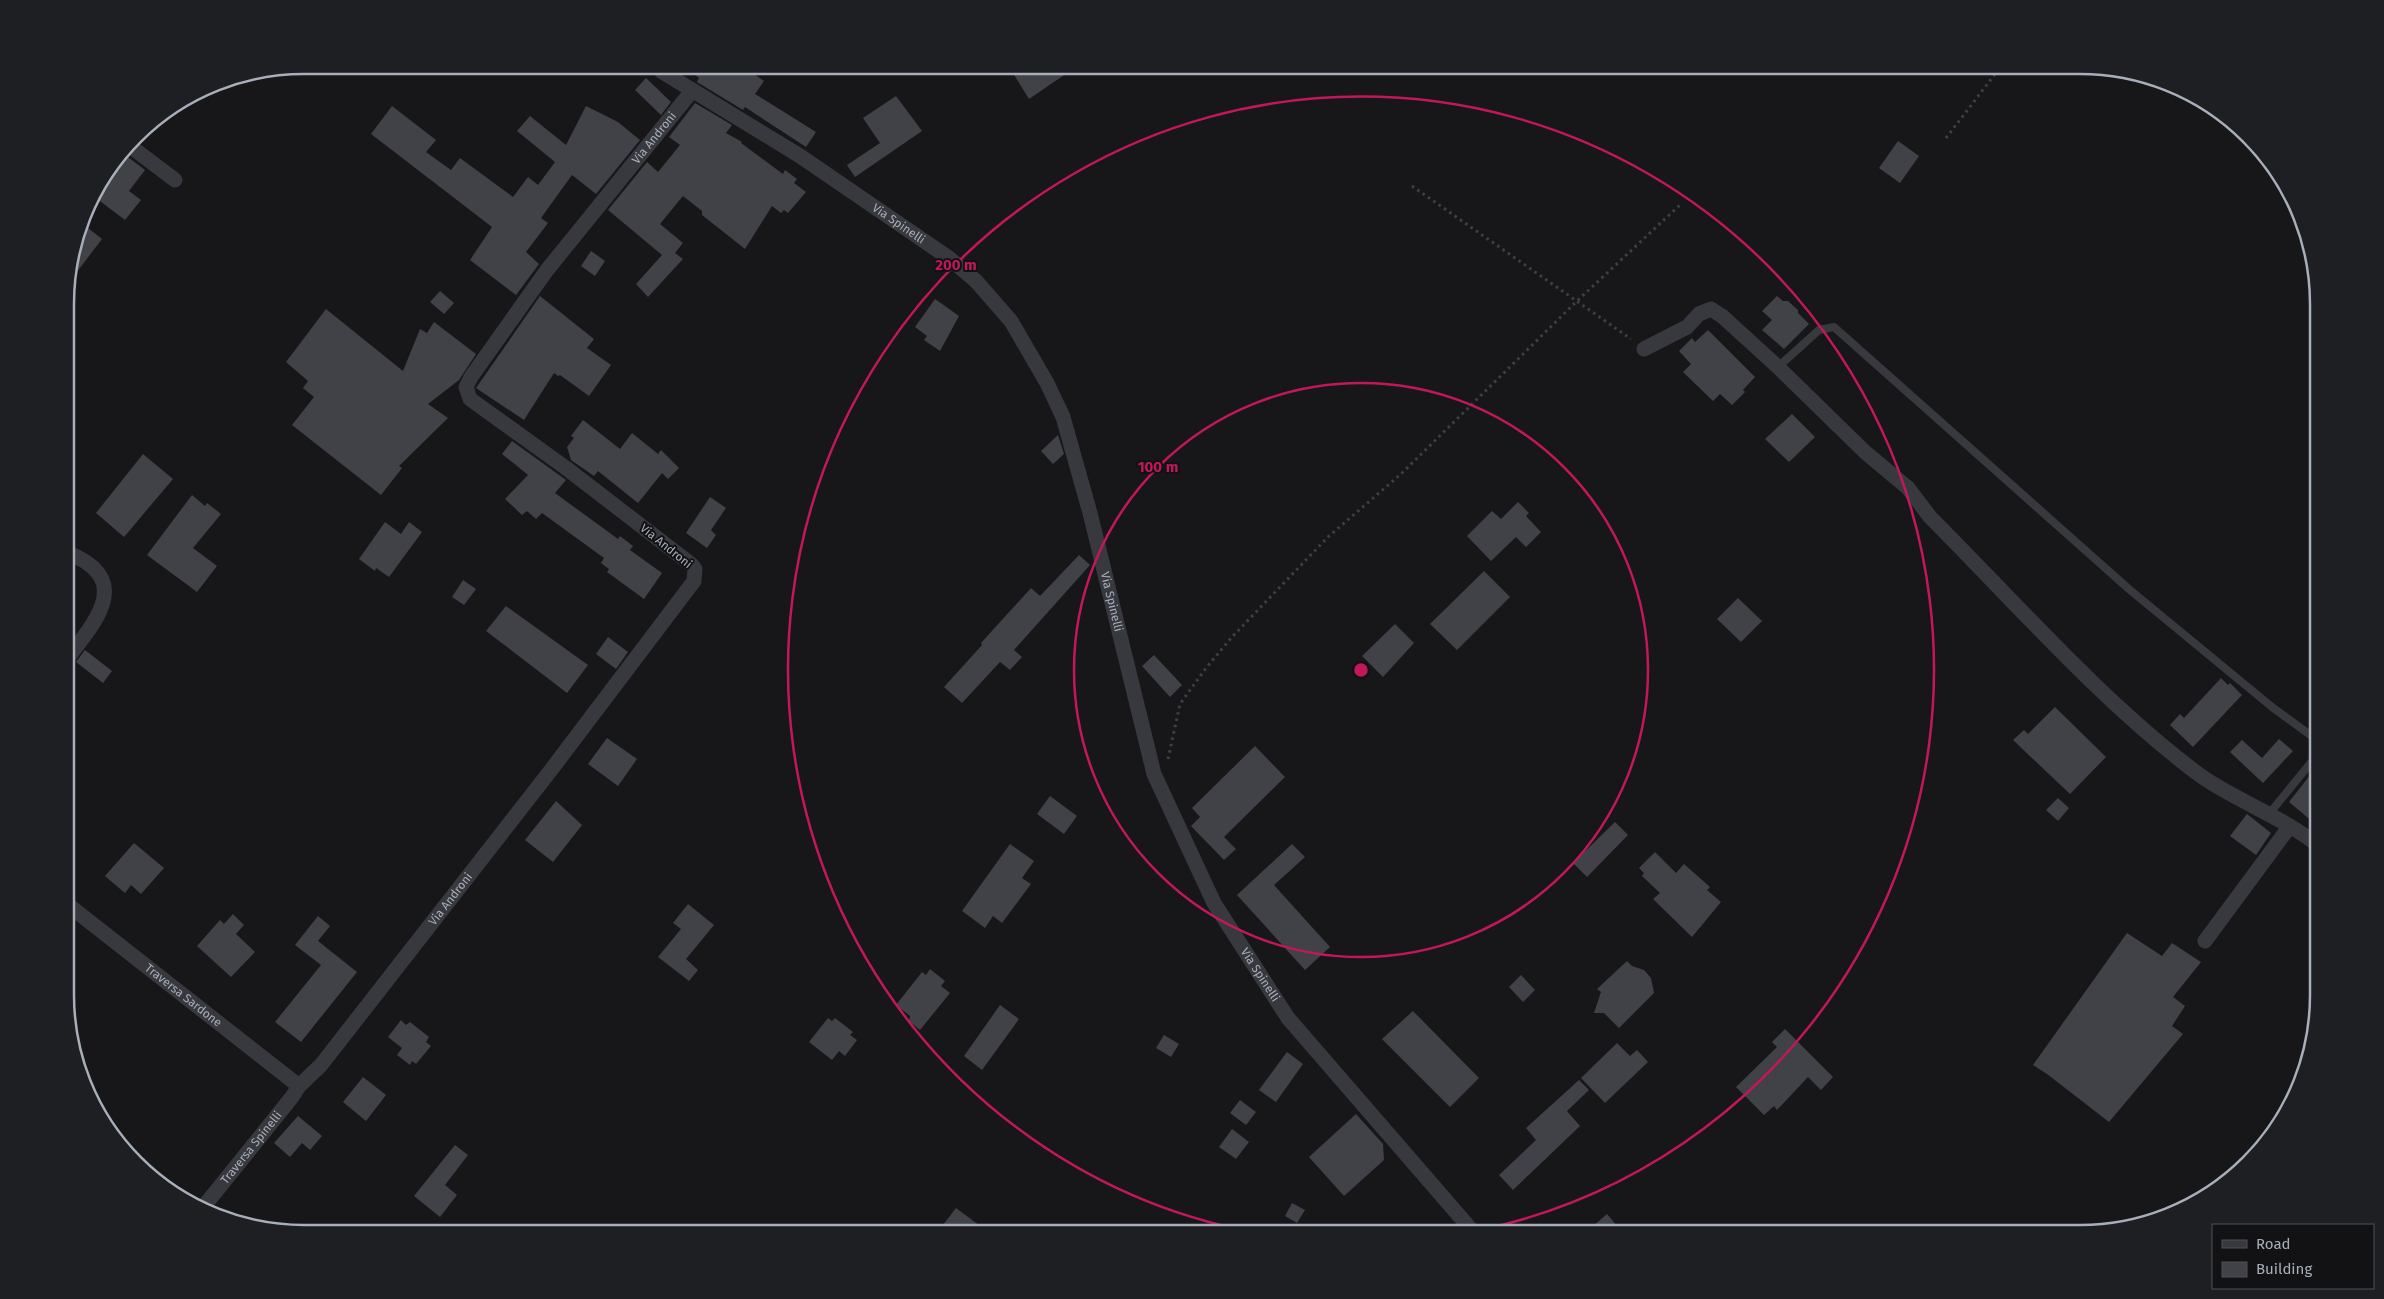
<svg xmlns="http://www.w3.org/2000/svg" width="2384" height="1299" font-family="'Fira Sans',sans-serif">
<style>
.building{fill:#414247}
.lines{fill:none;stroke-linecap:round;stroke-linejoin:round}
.path{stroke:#3d4046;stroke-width:3;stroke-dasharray:2.5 4;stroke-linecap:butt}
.service{stroke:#38393f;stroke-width:8}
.minor{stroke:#38393f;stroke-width:15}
.ring{fill:none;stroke:#c2185b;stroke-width:2.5}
.labels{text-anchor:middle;stroke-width:4;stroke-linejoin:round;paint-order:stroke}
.street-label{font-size:12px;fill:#a8afbb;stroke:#121215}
.rim{fill:none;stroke:#a8afbb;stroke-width:2.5}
.centre{fill:#c2185b;stroke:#121215;stroke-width:2.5}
.ring-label{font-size:15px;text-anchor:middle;font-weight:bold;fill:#c2185b;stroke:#121215;stroke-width:4;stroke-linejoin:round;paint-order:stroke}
</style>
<rect width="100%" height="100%" fill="#171719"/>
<g class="building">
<path d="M683,65H741L764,81L755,94L816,132L806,147L745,107L743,110L697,82L699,78Z"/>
<path d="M1025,65H1079L1029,99L1013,73Z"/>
<path d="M646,78L671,102L661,115L635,90Z"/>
<path d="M896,96L922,131L855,177L847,165L880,143L863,118Z"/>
<path d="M695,103L732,125L726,133L742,142L741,143L783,174L785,170L797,179L794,183L806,192L788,213L784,210L781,213L772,206L745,249L702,215V211L683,196L660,224L683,243L675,253L683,259L648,297L636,284L662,255L608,210L647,162L658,172L680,145L669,137Z"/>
<path d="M392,106L436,140L426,152L451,170L460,158L513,197L528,177L538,185L555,162L517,131L530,116L566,145L586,106L618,122L640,140L596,194L572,175L541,218L548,223L526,252L539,264L516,295L470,260L492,227L371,134Z"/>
<path d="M1898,141L1919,156L1900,183L1879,168Z"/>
<path d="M128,157L145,170L129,191L141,200L125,220L92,195L108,174L112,177Z"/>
<path d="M83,224L102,239L67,285H66Z"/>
<path d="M591,251L605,261L595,276L581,266Z"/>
<path d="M440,291L454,303L444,314L430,302Z"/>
<path d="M540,296L594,339L587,348L611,365L589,396L560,375L558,376L554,373L524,420L476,388Z"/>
<path d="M1777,296L1783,301H1788L1798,310V313L1809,324L1784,349L1762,330L1772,320L1762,311Z"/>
<path d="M935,299L959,316L940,351L924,340L927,336L915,327Z"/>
<path d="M326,309L403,371L420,329L427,333L434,322L476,354L459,380L428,404L448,418L399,466L402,468L381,495L292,425L314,397L303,388L308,381L286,362Z"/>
<path d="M1708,330L1755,377L1743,390L1745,392L1732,405L1720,394L1713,401L1683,372L1691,364L1679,351L1692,338L1695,342Z"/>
<path d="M1792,414L1815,437L1789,462L1765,439Z"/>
<path d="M583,420L620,449L632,433L658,454L661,450L679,468L668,479L662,473L638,503L598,471L594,476L571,460L567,447L574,438L571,436Z"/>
<path d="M1058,435L1064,454L1053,464L1041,451Z"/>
<path d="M512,441L566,480L555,493L618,539L620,536L633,546L630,550L662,573L644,599L607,572L609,569L601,563L604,558L542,513L536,519L527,511L522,515L505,499L528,475L502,454Z"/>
<path d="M143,454L173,479L124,537L96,513Z"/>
<path d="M192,495L205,506L207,503L221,514L193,548L217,566L197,592L147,555Z"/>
<path d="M710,497L726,508L711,530L716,535L707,548L686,533Z"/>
<path d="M1518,502L1529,513L1526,516L1541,532L1526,547L1516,537L1491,561L1467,536L1492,511L1501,519Z"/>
<path d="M385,522L401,534L409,522L422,532L389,577L376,568L375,571L359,559Z"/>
<path d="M1079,555L1090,565L1014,650L1022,657L1010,670L1000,662L962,703L944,687L982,645L981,643L1031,588L1040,596Z"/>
<path d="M1484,571L1510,597L1457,650L1430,624Z"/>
<path d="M463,580L476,589L464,605L452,597Z"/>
<path d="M1738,598L1762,621L1741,642L1717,619Z"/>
<path d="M506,606L588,665L567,693L486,631Z"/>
<path d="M1395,624L1414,643L1383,677L1362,656Z"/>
<path d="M608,637L628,652L616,669L596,654Z"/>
<path d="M85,650L112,671L103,683L76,662Z"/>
<path d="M1154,655L1182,685L1170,697L1142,666Z"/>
<path d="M2221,678L2228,685L2230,683L2242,695L2193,747L2170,725L2180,714L2184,718Z"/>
<path d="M2055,707L2106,757L2070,794L2013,740L2024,730L2028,734Z"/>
<path d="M607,738L637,759L618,786L588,764Z"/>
<path d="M2279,739L2293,751L2263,783L2230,752L2242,740L2262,758Z"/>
<path d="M1255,746L1285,777L1224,837L1236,849L1224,860L1191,826L1200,817L1192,808Z"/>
<path d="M2318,765V778L2319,827L2289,802Z"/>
<path d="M1050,796L1077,816L1064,834L1037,814Z"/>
<path d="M2058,798L2069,808L2058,821L2046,810Z"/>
<path d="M556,801L582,825L553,862L525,840Z"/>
<path d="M2247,814L2271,833L2256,855L2230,836Z"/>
<path d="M1615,822L1628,835L1587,877L1573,863Z"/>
<path d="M134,843L164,868L141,894L131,885L125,893L105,876Z"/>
<path d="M1010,844L1034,861L1022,878L1031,884L1002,923L993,916L985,928L962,911Z"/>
<path d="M1292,844L1305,857L1274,885L1330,947L1305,970L1237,895Z"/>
<path d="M1655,852L1676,873L1684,864L1710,887L1707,890L1721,902L1692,937L1653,899L1660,893L1642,876L1644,873L1639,868Z"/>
<path d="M688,904L714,925L686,959L698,970L689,981L658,957L681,929L673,923Z"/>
<path d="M233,914L244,925L236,934L255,952L231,977L197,946L220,920L224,924Z"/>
<path d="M318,916L330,926L318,941L357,972L301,1042L275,1022L321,965L295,945Z"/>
<path d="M2127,933L2162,956L2172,943L2201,962L2173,997L2185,1006L2172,1026L2183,1034L2109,1122L2047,1074L2033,1065Z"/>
<path d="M1627,961L1632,966L1644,970L1651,978L1654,993L1619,1028L1604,1013H1594L1601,992L1597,989Z"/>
<path d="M930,969L945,981L941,986L950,993L920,1030L909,1021L910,1016L896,1005L922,972L926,975Z"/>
<path d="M1521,975L1535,990L1523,1002L1509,987Z"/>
<path d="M1000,1005L1019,1019L982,1070L964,1056Z"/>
<path d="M1413,1011L1479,1078L1450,1107L1382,1039Z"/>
<path d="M828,1018L832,1021L835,1018L853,1032L850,1035L857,1040L845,1056L839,1051L832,1060L809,1042Z"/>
<path d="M401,1020L406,1025L410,1022L429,1037L426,1042L431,1046L416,1064L412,1061L410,1065L397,1055L402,1048L388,1037Z"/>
<path d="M1785,1029L1833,1077L1821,1090L1808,1077L1777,1110L1774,1106L1764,1115L1736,1087L1777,1047L1772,1042Z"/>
<path d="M1164,1035L1179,1044L1171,1057L1156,1048Z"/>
<path d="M1617,1043L1630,1056L1637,1050L1648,1062L1605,1103L1581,1078Z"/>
<path d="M1287,1052L1303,1064L1276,1102L1259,1090Z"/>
<path d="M363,1077L386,1095L366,1121L343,1102Z"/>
<path d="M1579,1080L1589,1090L1567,1111L1580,1126L1513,1190L1499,1175L1536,1140L1526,1128Z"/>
<path d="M1240,1100L1256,1112L1246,1125L1230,1113Z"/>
<path d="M1356,1114L1383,1144L1384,1160L1344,1196L1309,1157Z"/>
<path d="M298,1116L322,1136L310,1150L302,1143L290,1157L274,1143Z"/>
<path d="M1232,1129L1249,1142L1236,1159L1219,1147Z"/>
<path d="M455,1145L468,1155L445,1185L457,1195L440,1217L414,1196Z"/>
<path d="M1292,1203L1305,1210L1297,1223L1285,1216Z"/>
<path d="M956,1208L991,1234H936Z"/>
<path d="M1607,1214L1624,1234H1584Z"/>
</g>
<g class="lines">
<g class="path">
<path d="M2129,76L2130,78"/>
<path d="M1946,138L2002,65"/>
<path d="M1412,186L1631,339"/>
<path d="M1168,759L1180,704L1206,668L1232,637L1328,537L1401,474L1577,301L1682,203"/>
</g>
<path class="service" d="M1778,367L1819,330L1834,327L2130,590L2272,707L2313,737L2318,754L2269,814"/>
<g class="minor">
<path id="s1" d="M655,65L661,71L800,156L949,258L976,281L1011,321L1047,383L1063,417L1090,513L1154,774L1214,903L1288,1018L1475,1234"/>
<path d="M130,146L175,180"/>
<path d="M1644,349L1687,327L1699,314L1711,309L1722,316L1778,367L1865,452L1908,488L1930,517C2015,602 2095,694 2189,767C2229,799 2279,814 2319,846"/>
<path d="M66,552C135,579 96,621 66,660"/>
<path id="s2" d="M67,904L299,1086"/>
<path d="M2205,941L2290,826"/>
<path id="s3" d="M203,1210L205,1205L292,1097L299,1086L321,1065L551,770L694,581L695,569L692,565L566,468L470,399L466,387L471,377L547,270L692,91"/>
</g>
</g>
<g class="ring">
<circle cx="1361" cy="670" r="287"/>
<path d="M1257 1233A573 573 0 1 1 1465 1233"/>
</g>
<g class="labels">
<g class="street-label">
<text dy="4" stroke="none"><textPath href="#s3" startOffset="1418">Via Androni</textPath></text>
<text dy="4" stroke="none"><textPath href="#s1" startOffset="291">Via Spinelli</textPath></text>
<text transform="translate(666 546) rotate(39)" y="4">Via Androni</text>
<text dy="4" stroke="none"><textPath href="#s1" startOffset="741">Via Spinelli</textPath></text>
<text dy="4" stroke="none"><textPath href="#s3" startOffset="398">Via Androni</textPath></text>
<text dy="4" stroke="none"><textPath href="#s1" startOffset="1146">Via Spinelli</textPath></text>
<text dy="4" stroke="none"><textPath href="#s2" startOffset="148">Traversa Sardone</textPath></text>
<text dy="4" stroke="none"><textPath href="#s3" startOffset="79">Traversa Spinelli</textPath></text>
</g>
</g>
<path d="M0 0H2384V1299H0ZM304 74H2080A230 230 0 0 1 2310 304V995A230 230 0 0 1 2080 1225H304A230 230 0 0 1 74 995V304A230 230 0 0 1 304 74Z" fill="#1e1f22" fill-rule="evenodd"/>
<path class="rim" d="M304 74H2080A230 230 0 0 1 2310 304V995A230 230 0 0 1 2080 1225H304A230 230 0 0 1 74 995V304A230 230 0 0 1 304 74Z"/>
<circle cx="1361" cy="670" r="8" class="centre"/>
<g class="ring-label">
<text x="956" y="270">200 m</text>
<text x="1158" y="472">100 m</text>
</g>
<rect x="2212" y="1224" width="162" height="65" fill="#121215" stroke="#4e5157"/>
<rect x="2222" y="1240" width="25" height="8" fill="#38393f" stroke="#4e5157"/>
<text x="2256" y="1249" font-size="15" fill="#a8afbb">Road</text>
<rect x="2222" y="1262" width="25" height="15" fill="#414247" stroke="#4e5157"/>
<text x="2256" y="1274" font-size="15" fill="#a8afbb">Building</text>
</svg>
